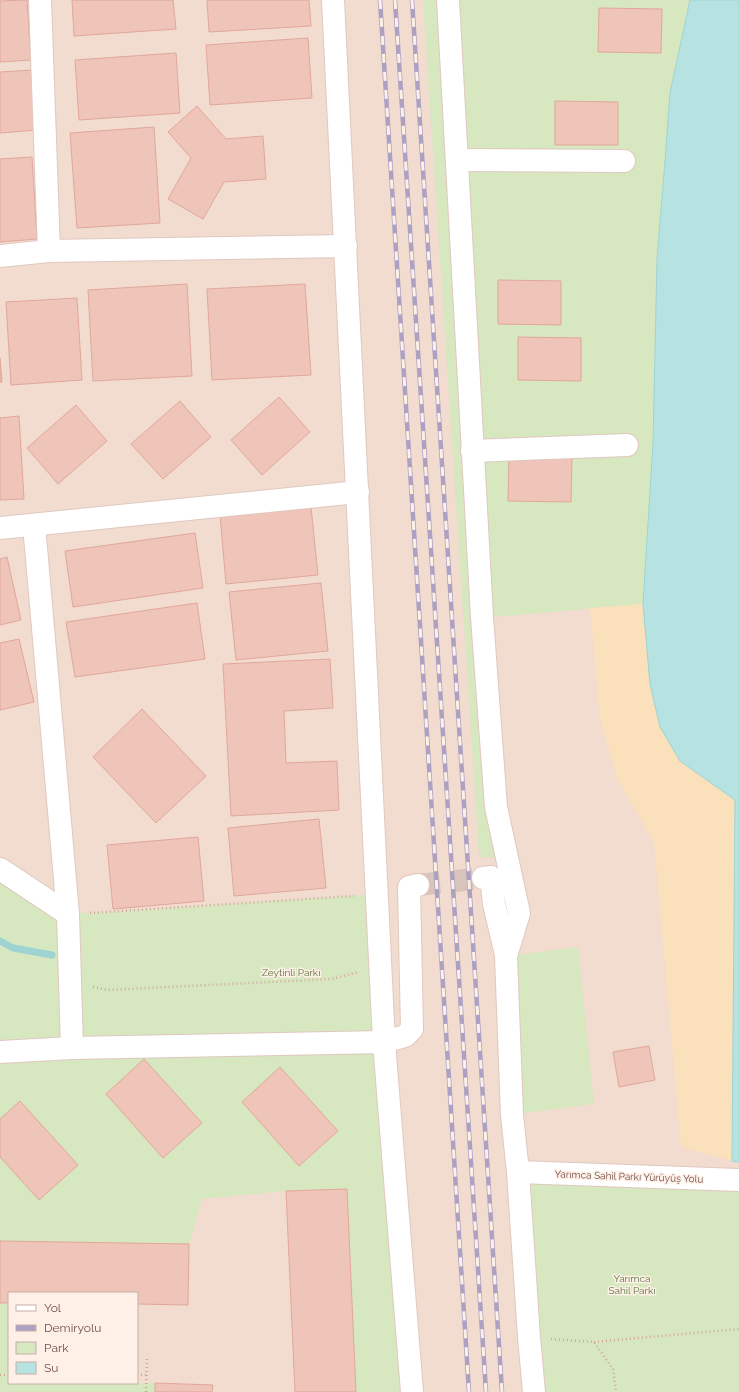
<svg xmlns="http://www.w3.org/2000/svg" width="739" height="1392" font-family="Raleway,sans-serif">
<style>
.residential{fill:#f2dbcf;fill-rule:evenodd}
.green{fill:#d7e7c0}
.sand{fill:#fae0bb}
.water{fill:#b6e3e1;stroke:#9dd4d2}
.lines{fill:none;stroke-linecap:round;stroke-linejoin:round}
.stream{stroke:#9dd4d2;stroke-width:7}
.building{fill:#efc4b9;stroke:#e1a79a}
.street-tunnel{stroke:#d8c4ba;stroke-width:22;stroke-dasharray:22 11;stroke-linecap:butt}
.street-casing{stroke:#e0c8c0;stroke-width:24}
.path{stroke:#d3a79d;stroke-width:2.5;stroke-dasharray:1 3;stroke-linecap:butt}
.street{stroke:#fff;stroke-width:22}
.rail-casing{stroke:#aca0c3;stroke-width:4.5}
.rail{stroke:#fef0e6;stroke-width:3;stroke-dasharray:9;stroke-linecap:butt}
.labels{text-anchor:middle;stroke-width:3;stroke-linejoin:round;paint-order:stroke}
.park-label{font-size:10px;fill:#5b7642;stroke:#fef0e6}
.street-label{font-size:10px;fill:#704f49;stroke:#fef0e6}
</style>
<rect width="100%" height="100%" fill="#fbebe0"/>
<path class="residential" d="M0,0H690L670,93L657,260L653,443L735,800L732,1161L739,1162V1392H0ZM9,1293H137V1383H9Z"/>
<g class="green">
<path d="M423,0H690L670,93L665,161L657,260L653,443L643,604L482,618L507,858L479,857Z"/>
<path d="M0,869L68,914L377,894L406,1392H356L347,1189L286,1191L202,1199L189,1244L0,1241Z"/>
<path d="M578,947L594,1104L518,1114L506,956Z"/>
<path d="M518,1172L739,1180V1392H534Z"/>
<path d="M0,1303H9V1383H155V1392H0Z"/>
</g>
<path class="sand" d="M643,604L650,684L680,761L735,800L732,1161L681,1147L654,842L617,778L600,718L590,608Z"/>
<path class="water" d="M690,0H739V1162L732,1161L735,800L680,761L660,727L650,684L643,604L653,443L657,260L665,161L670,93Z"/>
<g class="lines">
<path class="stream" d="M0,941L13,948L52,955"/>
</g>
<g class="building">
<path d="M27,0L31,60L0,62V1Z"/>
<path d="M72,0H173L176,29L74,36Z"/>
<path d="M207,0H309L311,26L209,32Z"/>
<path d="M599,8L662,9L661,53L598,52Z"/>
<path d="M308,38L312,98L210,105L206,45Z"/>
<path d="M176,53L180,113L79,120L75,60Z"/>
<path d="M33,70L37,130L0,133V72Z"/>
<path d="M555,101L618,102V145H555Z"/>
<path d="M197,106L226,139L263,136L266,179L224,182L203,219L168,199L191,158L168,132Z"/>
<path d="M154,127L160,223L77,228L70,133Z"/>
<path d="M32,157L37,239L0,242V159Z"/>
<path d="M498,280L561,281V325L498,324Z"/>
<path d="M187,284L192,376L93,381L88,290Z"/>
<path d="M305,284L311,375L212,380L207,289Z"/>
<path d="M77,298L82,380L11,385L6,302Z"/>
<path d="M518,337L581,338V381L518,380Z"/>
<path d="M0,358L2,382H0Z"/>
<path d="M279,397L310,432L262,475L231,440Z"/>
<path d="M180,401L211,437L163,479L131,444Z"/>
<path d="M76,405L107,441L58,484L27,448Z"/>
<path d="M19,416L24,499L0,500V418Z"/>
<path d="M509,457L572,458L571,502L508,501Z"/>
<path d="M311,507L318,575L226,584L220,515Z"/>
<path d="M195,533L203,588L73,607L65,551Z"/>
<path d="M7,557L21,620L0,625V559Z"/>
<path d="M321,583L328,651L236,660L229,592Z"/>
<path d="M197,603L205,659L75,677L66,622Z"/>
<path d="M19,639L34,702L0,710V643Z"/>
<path d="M330,659L333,708L284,711L286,763L337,761L339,810L231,816L223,664Z"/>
<path d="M142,709L206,776L156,823L93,757Z"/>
<path d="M319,819L326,888L234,896L228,828Z"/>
<path d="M198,837L204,901L113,909L107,845Z"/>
<path d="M649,1046L655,1080L619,1087L613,1052Z"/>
<path d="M144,1059L202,1123L163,1158L106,1094Z"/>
<path d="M280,1067L338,1131L299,1166L242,1102Z"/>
<path d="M20,1101L78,1165L39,1200L0,1157V1119Z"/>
<path d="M347,1189L356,1392H295L286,1191Z"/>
<path d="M0,1241L189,1244L188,1305L137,1304V1293H9V1303H0Z"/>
<path d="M155,1383L213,1385L212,1392H155Z"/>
</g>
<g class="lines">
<path class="street-tunnel" d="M418,885L483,878"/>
<g class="street-casing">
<g id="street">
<path d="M40,0L49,251"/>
<path d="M333,0L384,1042L412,1392"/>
<path d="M448,0L482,617L496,807L519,913L506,956L512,1115L518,1172L529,1337L534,1392"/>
<path d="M457,160L624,161"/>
<path d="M0,256L49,251L346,246"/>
<path d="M472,451L627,445"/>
<path d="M34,525L68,914L72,1048"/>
<path d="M0,528L358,492"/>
<path d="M0,869L68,914"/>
<path d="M483,878L491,877L494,904L506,955"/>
<path d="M0,1052L72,1048L384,1042L405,1036L412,1029L409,887L418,885"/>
<path d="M518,1172L739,1180"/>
</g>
</g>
<g class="path">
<path d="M90,913L354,896"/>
<path d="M93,987L107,990L331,979L359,972"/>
<path d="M551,1339L594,1342L613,1369L616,1392"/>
<path d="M594,1342L739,1329"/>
<path d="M137,1374L146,1375"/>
<path d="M0,1375H9"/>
<path d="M146,1392L147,1356"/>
</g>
<use href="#street" class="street"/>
<g class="rail-casing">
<g id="rail">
<path d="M380,0L469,1392"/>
<path d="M395,0L486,1392"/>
<path d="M412,0L502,1392"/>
</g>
</g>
<use href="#rail" class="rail"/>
</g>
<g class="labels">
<g class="park-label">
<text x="291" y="976">Zeytinli Parkı</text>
<text x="632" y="1282">Yarımca<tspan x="632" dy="12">Sahil Parkı</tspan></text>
</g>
<g class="street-label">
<text transform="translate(629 1176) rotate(2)" y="4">Yarımca Sahil Parkı Yürüyüş Yolu</text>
</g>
</g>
<rect x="8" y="1292" width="130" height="92" fill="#fef0e6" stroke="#c5b0a7"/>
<rect x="16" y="1305" width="20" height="6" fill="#ffffff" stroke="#c5b0a7"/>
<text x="44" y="1312" font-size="12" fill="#704f49">Yol</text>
<rect x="16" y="1325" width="20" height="6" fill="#aca0c3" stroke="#c5b0a7"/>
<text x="44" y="1332" font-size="12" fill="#704f49">Demiryolu</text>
<rect x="16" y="1342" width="20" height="12" fill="#d7e7c0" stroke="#c5b0a7"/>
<text x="44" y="1352" font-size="12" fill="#704f49">Park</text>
<rect x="16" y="1362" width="20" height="12" fill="#b6e3e1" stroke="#c5b0a7"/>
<text x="44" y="1372" font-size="12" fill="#704f49">Su</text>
</svg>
